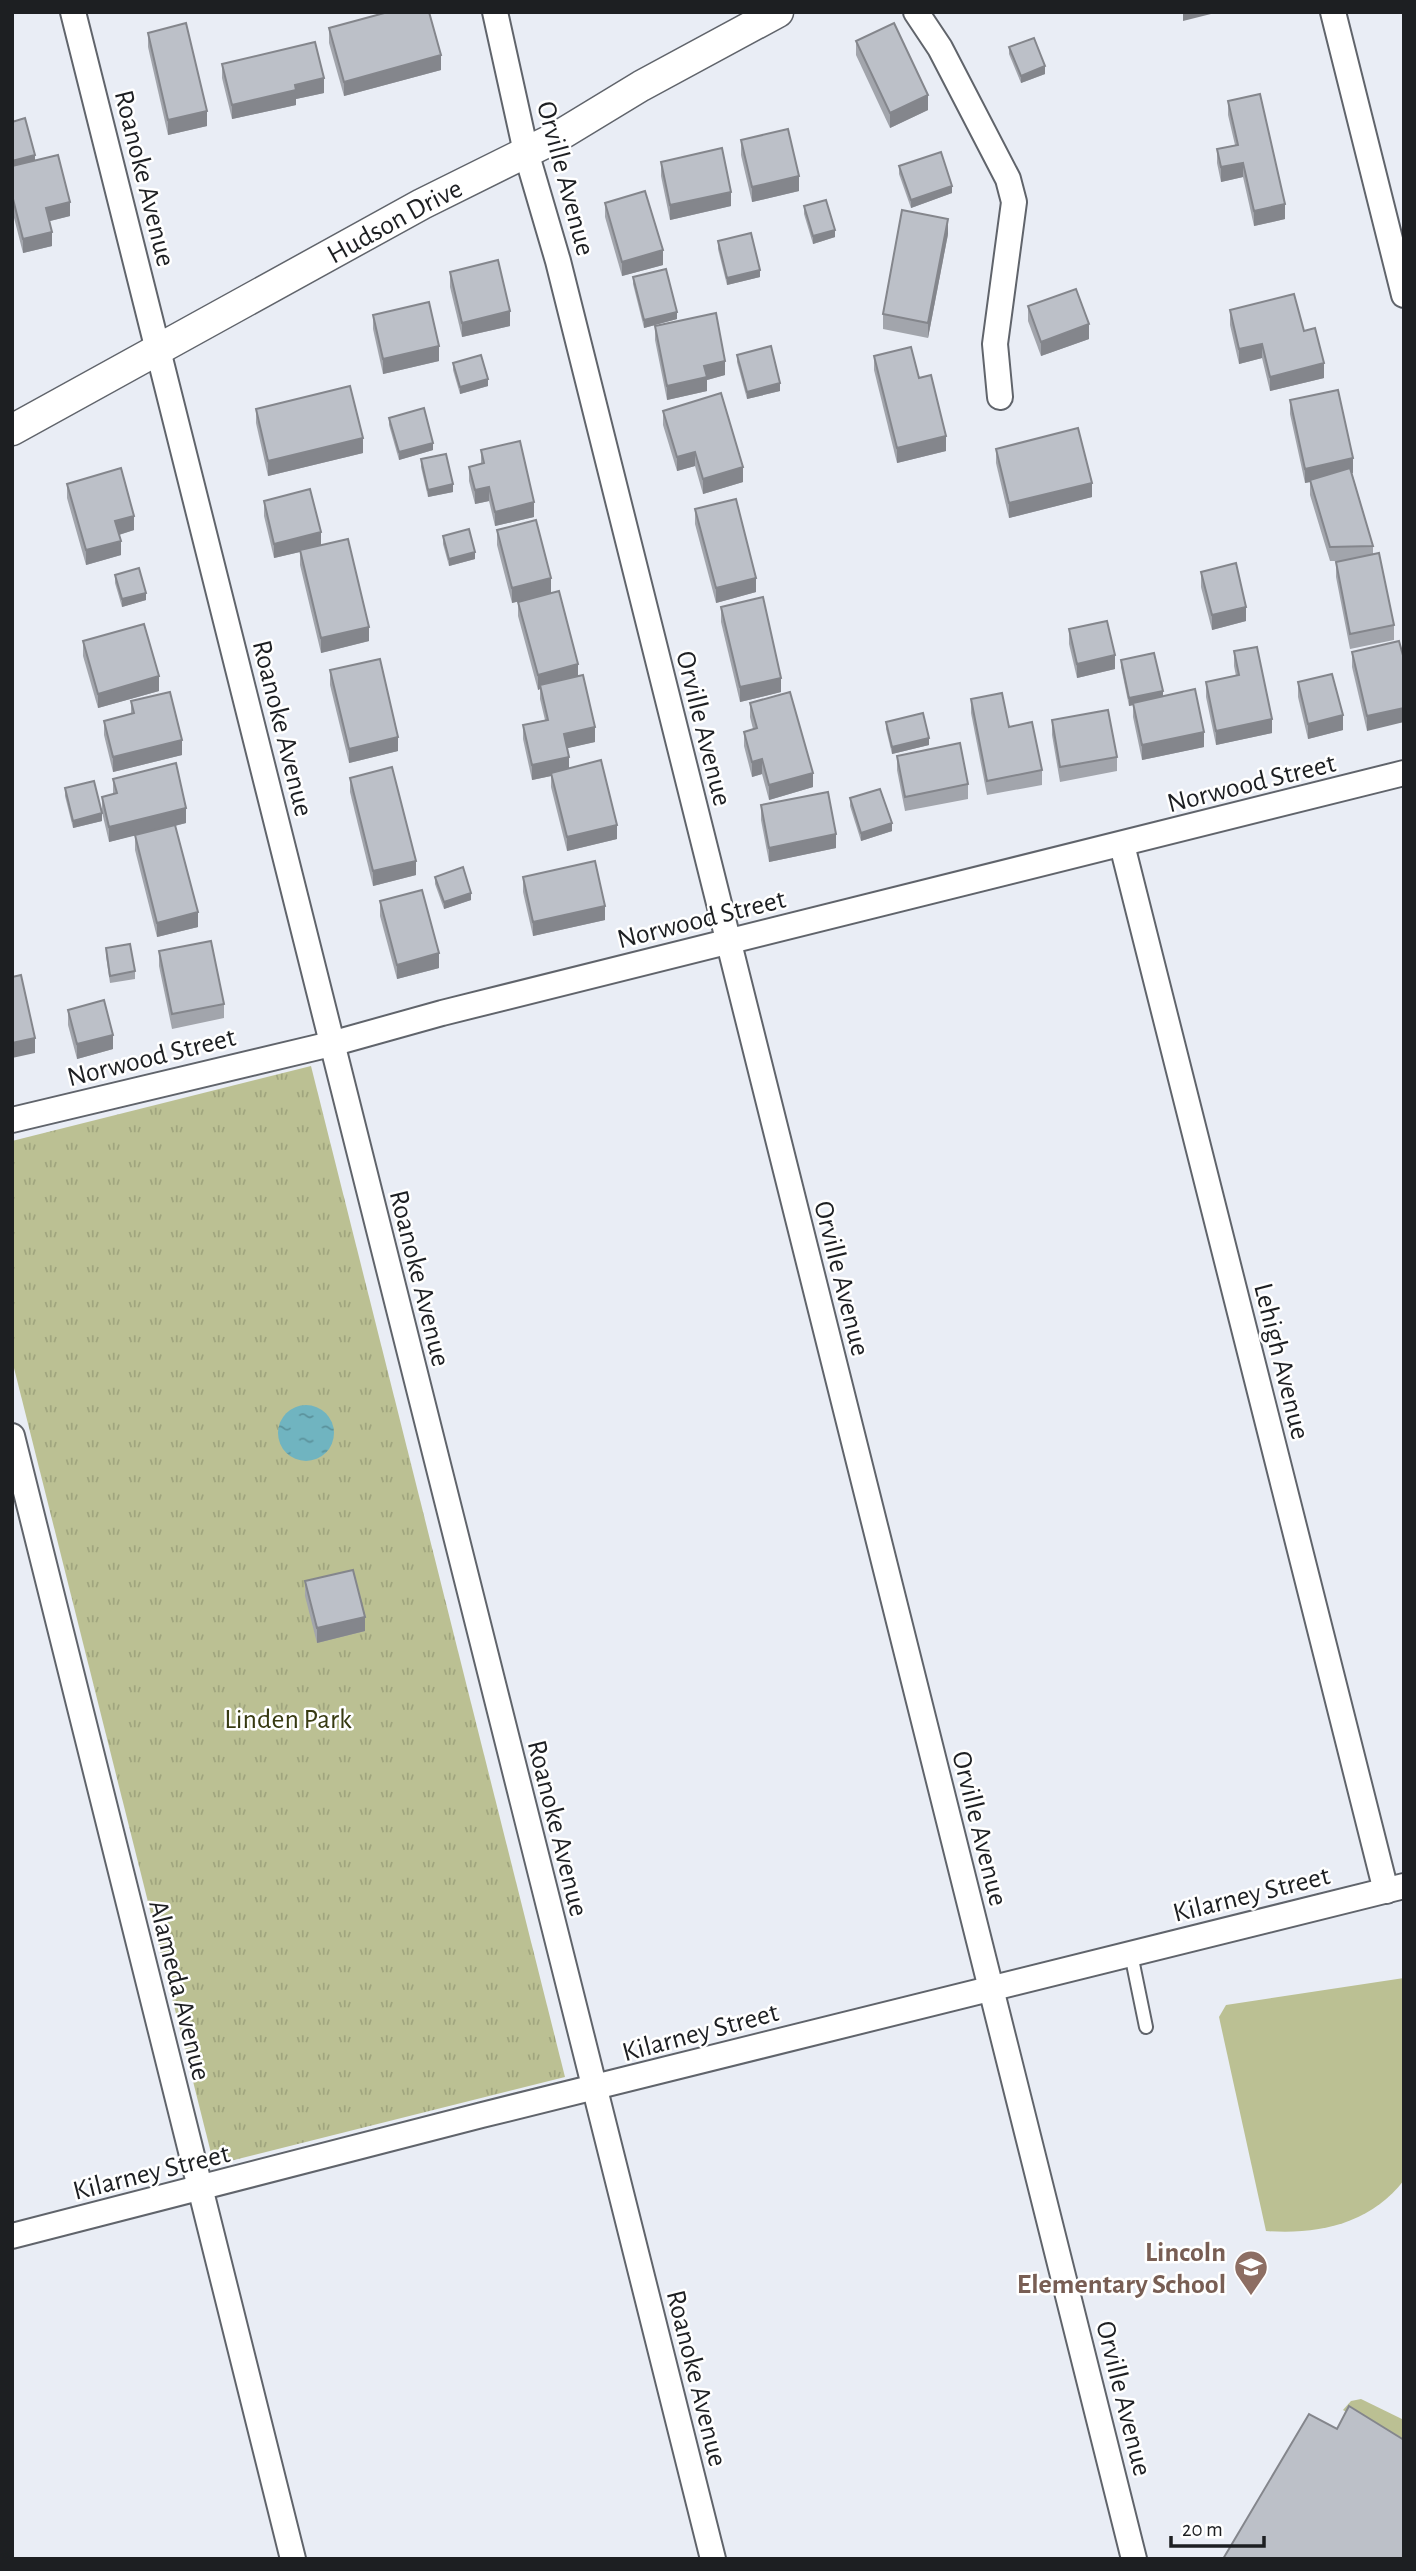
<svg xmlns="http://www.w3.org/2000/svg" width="1416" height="2571" font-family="'Alegreya Sans',sans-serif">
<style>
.grass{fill:#bbc093}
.park{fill:url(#park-tufts)}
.water{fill:url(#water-ripples)}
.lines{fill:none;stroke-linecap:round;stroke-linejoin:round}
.service-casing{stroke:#60646b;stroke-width:16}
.minor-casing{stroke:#60646b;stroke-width:28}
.tertiary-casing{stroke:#60646b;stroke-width:33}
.service{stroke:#fff;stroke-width:12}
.minor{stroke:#fff;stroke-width:24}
.tertiary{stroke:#fff;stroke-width:30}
.wall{fill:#a2a5ac}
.shaded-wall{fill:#84868c}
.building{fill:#bcc0c8;stroke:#84868c;stroke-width:2}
.labels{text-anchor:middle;stroke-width:5;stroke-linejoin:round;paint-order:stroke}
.street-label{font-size:28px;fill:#1d1f22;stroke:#fff}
.park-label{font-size:28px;fill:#373a11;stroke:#fff}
.education-label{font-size:28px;font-weight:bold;fill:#785e54;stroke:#fff;text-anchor:end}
</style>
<defs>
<pattern id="park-tufts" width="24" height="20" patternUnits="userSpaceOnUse" patternTransform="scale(1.75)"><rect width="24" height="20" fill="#bbc093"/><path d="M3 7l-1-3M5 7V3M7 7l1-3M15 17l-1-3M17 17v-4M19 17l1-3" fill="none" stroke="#a0a57e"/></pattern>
<pattern id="water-ripples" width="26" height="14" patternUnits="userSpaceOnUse" patternTransform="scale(1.75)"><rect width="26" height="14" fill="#70b4c0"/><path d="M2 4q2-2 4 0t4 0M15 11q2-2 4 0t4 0" fill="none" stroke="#5b929c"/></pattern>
</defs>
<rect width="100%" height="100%" fill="#e9edf5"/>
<g class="grass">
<path d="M1404,1978V2180C1371,2224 1317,2235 1266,2231L1219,2017L1226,2005Z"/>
<path d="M1361,2399L1404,2420V2446L1343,2410L1351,2401Z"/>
</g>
<path class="park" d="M311,1066L565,2077L214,2165L12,1360V1141Z"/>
<circle class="water" cx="306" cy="1433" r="28"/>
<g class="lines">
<g class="service-casing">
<path id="service" d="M1131,1954L1146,2027"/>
</g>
<g class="minor-casing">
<g id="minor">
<path d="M73,12L713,2559"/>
<path d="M495,12L526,152L558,261L1134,2559"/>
<path d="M916,12L940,48L1008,179L1014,202L995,344L1000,397"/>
<path d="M1333,12L1404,295"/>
<path d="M1122,845L1386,1891"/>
<path d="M12,1120L331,1044L442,1013L1404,773"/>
<path d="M12,1436L293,2559"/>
<path d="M12,2236L482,2115L1404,1886"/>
</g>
</g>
<g class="tertiary-casing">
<g id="tertiary">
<path id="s1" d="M12,430L422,204L557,137L641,86L778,12"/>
</g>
</g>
<use href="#service" class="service"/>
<use href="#minor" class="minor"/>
<use href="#tertiary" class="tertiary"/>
</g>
<g class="wall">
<path d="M329,28L441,70L344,96L329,43Z"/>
<path d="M148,33L207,126L168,135L148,47Z"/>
<path d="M856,41L928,110L890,128L856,55Z"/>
<path d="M1009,47L1045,74L1021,83L1009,54Z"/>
<path d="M222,64L324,93L296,99V105L232,119L222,78Z"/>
<path d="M1228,101L1285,219L1254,226L1243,177L1221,182L1217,163V149L1235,145L1228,115Z"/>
<path d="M12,122L70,216L50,221L52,246L23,253L12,210Z"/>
<path d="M741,140L799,191L752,202L741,155Z"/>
<path d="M661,162L731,206L670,220L661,176Z"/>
<path d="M899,166L952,193L911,208L899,174Z"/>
<path d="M605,203L663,265L622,276L605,217Z"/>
<path d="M804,206L835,237L813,244L804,214Z"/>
<path d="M948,234L928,338L883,329V314Z"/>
<path d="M718,241L760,277L727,285L718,249Z"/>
<path d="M450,272L510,326L462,337L450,287Z"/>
<path d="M633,277L677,319L644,328L633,284Z"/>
<path d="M1028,306L1089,339L1041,356L1028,321Z"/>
<path d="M1230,310L1304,331L1324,378L1270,391L1262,358L1239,364L1230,325Z"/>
<path d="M373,315L439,361L383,374L373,329Z"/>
<path d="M655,326L725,375L707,380V391L667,400L655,340Z"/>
<path d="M737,355L780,391L747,399L737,362Z"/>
<path d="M874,356L919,378L946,451L897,463L874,370Z"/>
<path d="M453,363L488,386L460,394L453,370Z"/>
<path d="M1290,400L1353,473H1352L1373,546V554L1394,625V640L1350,649L1336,577V562L1341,561H1330L1310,495V482L1305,483L1290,414Z"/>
<path d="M256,409L363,453L268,476L256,423Z"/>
<path d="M663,411L743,482L703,494L695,466L677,471L663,425Z"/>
<path d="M389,418L433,450L399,460L389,425Z"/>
<path d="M996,449L1092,497L1009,518L996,463Z"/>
<path d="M481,450L534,517L495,526L489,501L475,504L469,481V467L481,464Z"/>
<path d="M421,459L453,492L428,497L421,467Z"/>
<path d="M67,484L134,530L119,535L121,555L86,565L67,498Z"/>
<path d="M264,501L321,545L369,641L321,653L300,565V552L274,558L264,516Z"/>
<path d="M695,509L756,592L716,603L695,524Z"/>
<path d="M497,530L551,593L578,676L595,742L567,748L569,768L617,839L567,851L551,787V776L532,780L523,739V725L545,720L540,699V689L538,690L518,616V602L544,595L512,603L497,545Z"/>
<path d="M443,536L475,559L449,566L443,544Z"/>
<path d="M1201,572L1246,621L1212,630L1201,587Z"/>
<path d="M115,575L146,600L122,607L115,583Z"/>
<path d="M721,607L781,692L740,702L721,622Z"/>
<path d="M1069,629L1115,669L1077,678L1069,644Z"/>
<path d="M83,641L159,691L98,708L83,656Z"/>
<path d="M1234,651L1272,733L1216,745L1206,697V682L1236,676L1234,666Z"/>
<path d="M1352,652L1404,659L1367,731L1352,667Z"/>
<path d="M1121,660L1163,696L1204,747L1142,760L1133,717V705L1129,706L1121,667Z"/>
<path d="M330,670L398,751L349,763L330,685Z"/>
<path d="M1298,682L1343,730L1308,739L1298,697Z"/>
<path d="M971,699L1009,727L1042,770V785L987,795L971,713Z"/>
<path d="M131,701L182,755L113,772L104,735V721L131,714Z"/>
<path d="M750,703L813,787L769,800L762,774L752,777L744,746V732L753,729L750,717Z"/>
<path d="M1052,720L1117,757V771L1060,782L1052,735Z"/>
<path d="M886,722L929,745L892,754L886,729Z"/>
<path d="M897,756L968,784V799L905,811L897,770Z"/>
<path d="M350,778L416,875L373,886L350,792Z"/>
<path d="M113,779L186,823L175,826L198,927L157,937L135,850V835L109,842L102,812V797L113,794Z"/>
<path d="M65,788L102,821L73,828L65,796Z"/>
<path d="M850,798L892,831L861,841L850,806Z"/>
<path d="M761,805L836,848L769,862L761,820Z"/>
<path d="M435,877L471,900L444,909L435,884Z"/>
<path d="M523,877L605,920L533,936L523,892Z"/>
<path d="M380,901L439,968L397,979L380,916Z"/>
<path d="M106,948L135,971V979L110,983L106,956Z"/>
<path d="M159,951L224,1004V1018L172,1029L159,966Z"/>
<path d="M68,1010L113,1049L77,1059L68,1025Z"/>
<path d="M305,1581L365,1631L317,1643L305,1596Z"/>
</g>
<g class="shaded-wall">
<path d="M1183,12H1219L1183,21Z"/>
<path d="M441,55V70L344,96V82Z"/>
<path d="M1045,66V74L1021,83V76Z"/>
<path d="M324,78V93L296,99V105L232,119V105L295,85Z"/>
<path d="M928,95V110L890,128V113Z"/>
<path d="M207,111V126L168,135V120Z"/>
<path d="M35,155V162L12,168V161Z"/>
<path d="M1243,163V177L1221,182V167Z"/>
<path d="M799,176V191L752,202V187Z"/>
<path d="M952,186V193L911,208V200Z"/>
<path d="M731,192V206L670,220V205Z"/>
<path d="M70,202V216L46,222V208Z"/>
<path d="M1285,204V219L1254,226V211Z"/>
<path d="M948,219V234L928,338V323Z"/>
<path d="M835,230V237L813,244V236Z"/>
<path d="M52,232V246L23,253V239Z"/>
<path d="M663,250V265L622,276V262Z"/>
<path d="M760,270V277L727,285V278Z"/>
<path d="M510,311V326L462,337V323Z"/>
<path d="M677,312V319L644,328V320Z"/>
<path d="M1089,324V339L1041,356V342Z"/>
<path d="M1262,344V358L1239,364V349Z"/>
<path d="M439,346V361L383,374V359Z"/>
<path d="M725,361V375L707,380V391L667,400V386L704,366Z"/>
<path d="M1324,363V378L1270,391V377Z"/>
<path d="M488,379V386L460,394V387Z"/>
<path d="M780,383V391L747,399V392Z"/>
<path d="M946,436V451L897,463V448Z"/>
<path d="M363,438V453L268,476V461Z"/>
<path d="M433,443V450L399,460V452Z"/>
<path d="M695,452V466L677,471V457Z"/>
<path d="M1353,458V473L1305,483V469Z"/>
<path d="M743,467V482L703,494V479Z"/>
<path d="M1092,483V497L1009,518V503Z"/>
<path d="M453,484V492L428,497V490Z"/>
<path d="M489,487V501L475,504V490Z"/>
<path d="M534,502V517L495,526V512Z"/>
<path d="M134,516V530L115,536V521Z"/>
<path d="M321,532V547L274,558V544Z"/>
<path d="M121,541V555L86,565V550Z"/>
<path d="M475,552V559L449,566V559Z"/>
<path d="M551,578V593L512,603V588Z"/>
<path d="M756,578V592L716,603V588Z"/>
<path d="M146,593V600L122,607V599Z"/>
<path d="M1246,607V621L1212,630V615Z"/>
<path d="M369,627V641L321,653V638Z"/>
<path d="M1115,655V669L1077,678V664Z"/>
<path d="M578,664V679L540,685V689L538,690V675Z"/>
<path d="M159,676V691L98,708V694Z"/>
<path d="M781,678V692L740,702V687Z"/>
<path d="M1163,691V698L1129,706V698Z"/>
<path d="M1404,708V722L1367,731V716Z"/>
<path d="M1343,715V730L1308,739V724Z"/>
<path d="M1272,719V733L1216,745V731Z"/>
<path d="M595,727V742L564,749V734Z"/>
<path d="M1204,732V747L1142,760V745Z"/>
<path d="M398,737V751L349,763V749Z"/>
<path d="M929,738V745L892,754V747Z"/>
<path d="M182,740V755L113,772V757Z"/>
<path d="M569,757V772L551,773V776L532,780V765Z"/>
<path d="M762,759V774L752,777V762Z"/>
<path d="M813,773V787L769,800V785Z"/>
<path d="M186,808V823L109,842V827Z"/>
<path d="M102,813V821L73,828V821Z"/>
<path d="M892,823V831L861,841V833Z"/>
<path d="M617,825V839L567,851V837Z"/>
<path d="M836,834V848L769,862V848Z"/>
<path d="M416,861V875L373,886V871Z"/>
<path d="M471,893V900L444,909V902Z"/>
<path d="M605,906V920L533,936V922Z"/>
<path d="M198,912V927L157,937V923Z"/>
<rect x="12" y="941" width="1" height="15"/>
<path d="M439,953V968L397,979V965Z"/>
<path d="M113,1035V1049L77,1059V1044Z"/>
<path d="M35,1038V1053L12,1058V1043Z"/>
<path d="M365,1617V1631L317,1643V1628Z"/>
</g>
<g class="building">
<path d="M388,12H429L441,55L344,82L329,28Z"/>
<path d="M186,23L207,111L168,120L148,33Z"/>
<path d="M894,23L928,95L890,113L856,41Z"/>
<path d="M1034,38L1045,66L1021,76L1009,47Z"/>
<path d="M315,42L324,78L295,85L296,90L232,105L222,64Z"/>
<path d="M1260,94L1285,204L1254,211L1243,163L1221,167L1217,149L1238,145L1228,101Z"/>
<path d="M25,118L35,155L12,161V122Z"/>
<path d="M788,129L799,176L752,187L741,140Z"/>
<path d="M722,148L731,192L670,205L661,162Z"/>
<path d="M941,152L952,186L911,200L899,166Z"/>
<path d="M58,155L70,202L46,208L52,232L23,239L12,195V166Z"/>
<path d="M645,191L663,250L622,262L605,203Z"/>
<path d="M826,200L835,230L813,236L804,206Z"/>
<path d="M902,210L948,219L928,323L883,314Z"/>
<path d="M751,233L760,270L727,278L718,241Z"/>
<path d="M498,260L510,311L462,323L450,272Z"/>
<path d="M666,269L677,312L644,320L633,277Z"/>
<path d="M1076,289L1089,324L1041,342L1028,306Z"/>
<path d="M1294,294L1304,331L1315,328L1324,363L1270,377L1262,344L1239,349L1230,310Z"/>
<path d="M429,302L439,346L383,359L373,315Z"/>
<path d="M716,313L725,361L704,366L707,377L667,386L655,326Z"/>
<path d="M771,346L780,383L747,392L737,355Z"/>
<path d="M911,347L919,378L931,375L946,436L897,448L874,356Z"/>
<path d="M481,355L488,379L460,387L453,363Z"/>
<path d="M350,386L363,438L268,461L256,409Z"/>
<path d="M1338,390L1353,458L1305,469L1290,400Z"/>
<path d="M721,393L743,467L703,479L695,452L677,457L663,411Z"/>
<path d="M424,408L433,443L399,452L389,418Z"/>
<path d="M1078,428L1092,483L1009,503L996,449Z"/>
<path d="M520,441L534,502L495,512L489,487L475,490L469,467L484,463L481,450Z"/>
<path d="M446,454L453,484L428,490L421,459Z"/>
<path d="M121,468L134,516L115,521L121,541L86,550L67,484Z"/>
<path d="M1350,468L1373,546L1330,547L1310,480Z"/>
<path d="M310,489L321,532L274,544L264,501Z"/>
<path d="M736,499L756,578L716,588L695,509Z"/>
<path d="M536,520L551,578L512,588L497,530Z"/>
<path d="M469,529L475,552L449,559L443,536Z"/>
<path d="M348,539L369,627L321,638L300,550Z"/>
<path d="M1379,553L1394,625L1350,634L1336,562Z"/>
<path d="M1236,563L1246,607L1212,615L1201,572Z"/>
<path d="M139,568L146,593L122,599L115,575Z"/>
<path d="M559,591L578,664L538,675L518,602Z"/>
<path d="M763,597L781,678L740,687L721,607Z"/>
<path d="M1107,621L1115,655L1077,664L1069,629Z"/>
<path d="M144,624L159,676L98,694L83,641Z"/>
<path d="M1399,641L1404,659V708L1367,716L1352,652Z"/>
<path d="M1257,647L1272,719L1216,731L1206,682L1239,675L1234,651Z"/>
<path d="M1154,653L1163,691L1129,698L1121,660Z"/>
<path d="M380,659L398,737L349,749L330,670Z"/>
<path d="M1332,674L1343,715L1308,724L1298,682Z"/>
<path d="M583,675L595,727L564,734L569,757L532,765L523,725L548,720L540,685Z"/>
<path d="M1195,689L1204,732L1142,745L1133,703Z"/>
<path d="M170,692L182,740L113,757L104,721L134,713L131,701Z"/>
<path d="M790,692L813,773L769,785L762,759L752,762L744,732L757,728L750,703Z"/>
<path d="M1002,693L1009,727L1032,722L1042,770L987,781L971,699Z"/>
<path d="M1108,710L1117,757L1060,767L1052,720Z"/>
<path d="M923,713L929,738L892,747L886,722Z"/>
<path d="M960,743L968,784L905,797L897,756Z"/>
<path d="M601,760L617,825L567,837L551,773Z"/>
<path d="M176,763L186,808L109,827L102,797L117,793L113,779Z"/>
<path d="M392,767L416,861L373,871L350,778Z"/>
<path d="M94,781L102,813L73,821L65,788Z"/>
<path d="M880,789L892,823L861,833L850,798Z"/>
<path d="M828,792L836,834L769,848L761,805Z"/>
<path d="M175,825L198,912L157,923L135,835Z"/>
<path d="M595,861L605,906L533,922L523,877Z"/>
<path d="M463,867L471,893L444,902L435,877Z"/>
<path d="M422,890L439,953L397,965L380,901Z"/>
<path d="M211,941L224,1004L172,1014L159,951Z"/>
<path d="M130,944L135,971L110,976L106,948Z"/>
<path d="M21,975L35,1038L12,1043V977Z"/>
<path d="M104,1000L113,1035L77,1044L68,1010Z"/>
<path d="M353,1570L365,1617L317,1628L305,1581Z"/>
<path d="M1349,2406L1404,2440V2559H1223L1309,2414L1337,2429Z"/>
</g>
<defs>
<g id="school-pin" transform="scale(1.75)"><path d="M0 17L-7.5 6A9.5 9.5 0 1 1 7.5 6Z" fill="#8d6e63" stroke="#fff"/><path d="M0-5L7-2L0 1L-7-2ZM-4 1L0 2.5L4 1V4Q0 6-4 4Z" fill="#fff"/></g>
</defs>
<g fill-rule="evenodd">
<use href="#school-pin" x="1251" y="2267"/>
</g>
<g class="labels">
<g class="street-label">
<text transform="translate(146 178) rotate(76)" y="10">Roanoke Avenue</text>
<text transform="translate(567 178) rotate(75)" y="10">Orville Avenue</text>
<text dy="10" stroke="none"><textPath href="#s1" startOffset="436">Hudson Drive</textPath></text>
<text transform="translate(284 728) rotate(76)" y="10">Roanoke Avenue</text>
<text transform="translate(705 728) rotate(76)" y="10">Orville Avenue</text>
<text transform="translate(1251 782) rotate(-14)" y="10">Norwood Street</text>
<text transform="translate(701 918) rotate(-14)" y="10">Norwood Street</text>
<text transform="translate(151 1056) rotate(-14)" y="10">Norwood Street</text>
<text transform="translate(421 1278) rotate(76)" y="10">Roanoke Avenue</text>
<text transform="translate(843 1278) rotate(76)" y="10">Orville Avenue</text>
<text transform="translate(1283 1361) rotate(76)" y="10">Lehigh Avenue</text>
<text transform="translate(559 1828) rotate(76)" y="10">Roanoke Avenue</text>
<text transform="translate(981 1828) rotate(76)" y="10">Orville Avenue</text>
<text transform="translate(1251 1893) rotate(-14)" y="10">Kilarney Street</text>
<text transform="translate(181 1990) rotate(76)" y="10">Alameda Avenue</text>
<text transform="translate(700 2031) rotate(-15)" y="10">Kilarney Street</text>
<text transform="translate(151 2171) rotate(-14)" y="10">Kilarney Street</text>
<text transform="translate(698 2378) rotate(76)" y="10">Roanoke Avenue</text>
<text transform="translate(1125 2398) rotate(76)" y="10">Orville Avenue</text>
</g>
<g class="park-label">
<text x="288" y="1728">Linden Park</text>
</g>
<g class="education-label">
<text x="1226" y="2261">Lincoln<tspan x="1226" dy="32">Elementary School</tspan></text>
</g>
</g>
<rect width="1416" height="2571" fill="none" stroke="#1d1f22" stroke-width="28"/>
<path d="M1171 2536v10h93v-10" fill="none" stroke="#1d1f22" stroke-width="3.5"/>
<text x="1182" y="2536" font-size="21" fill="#1d1f22" stroke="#ffffff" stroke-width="5" paint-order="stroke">20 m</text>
</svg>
